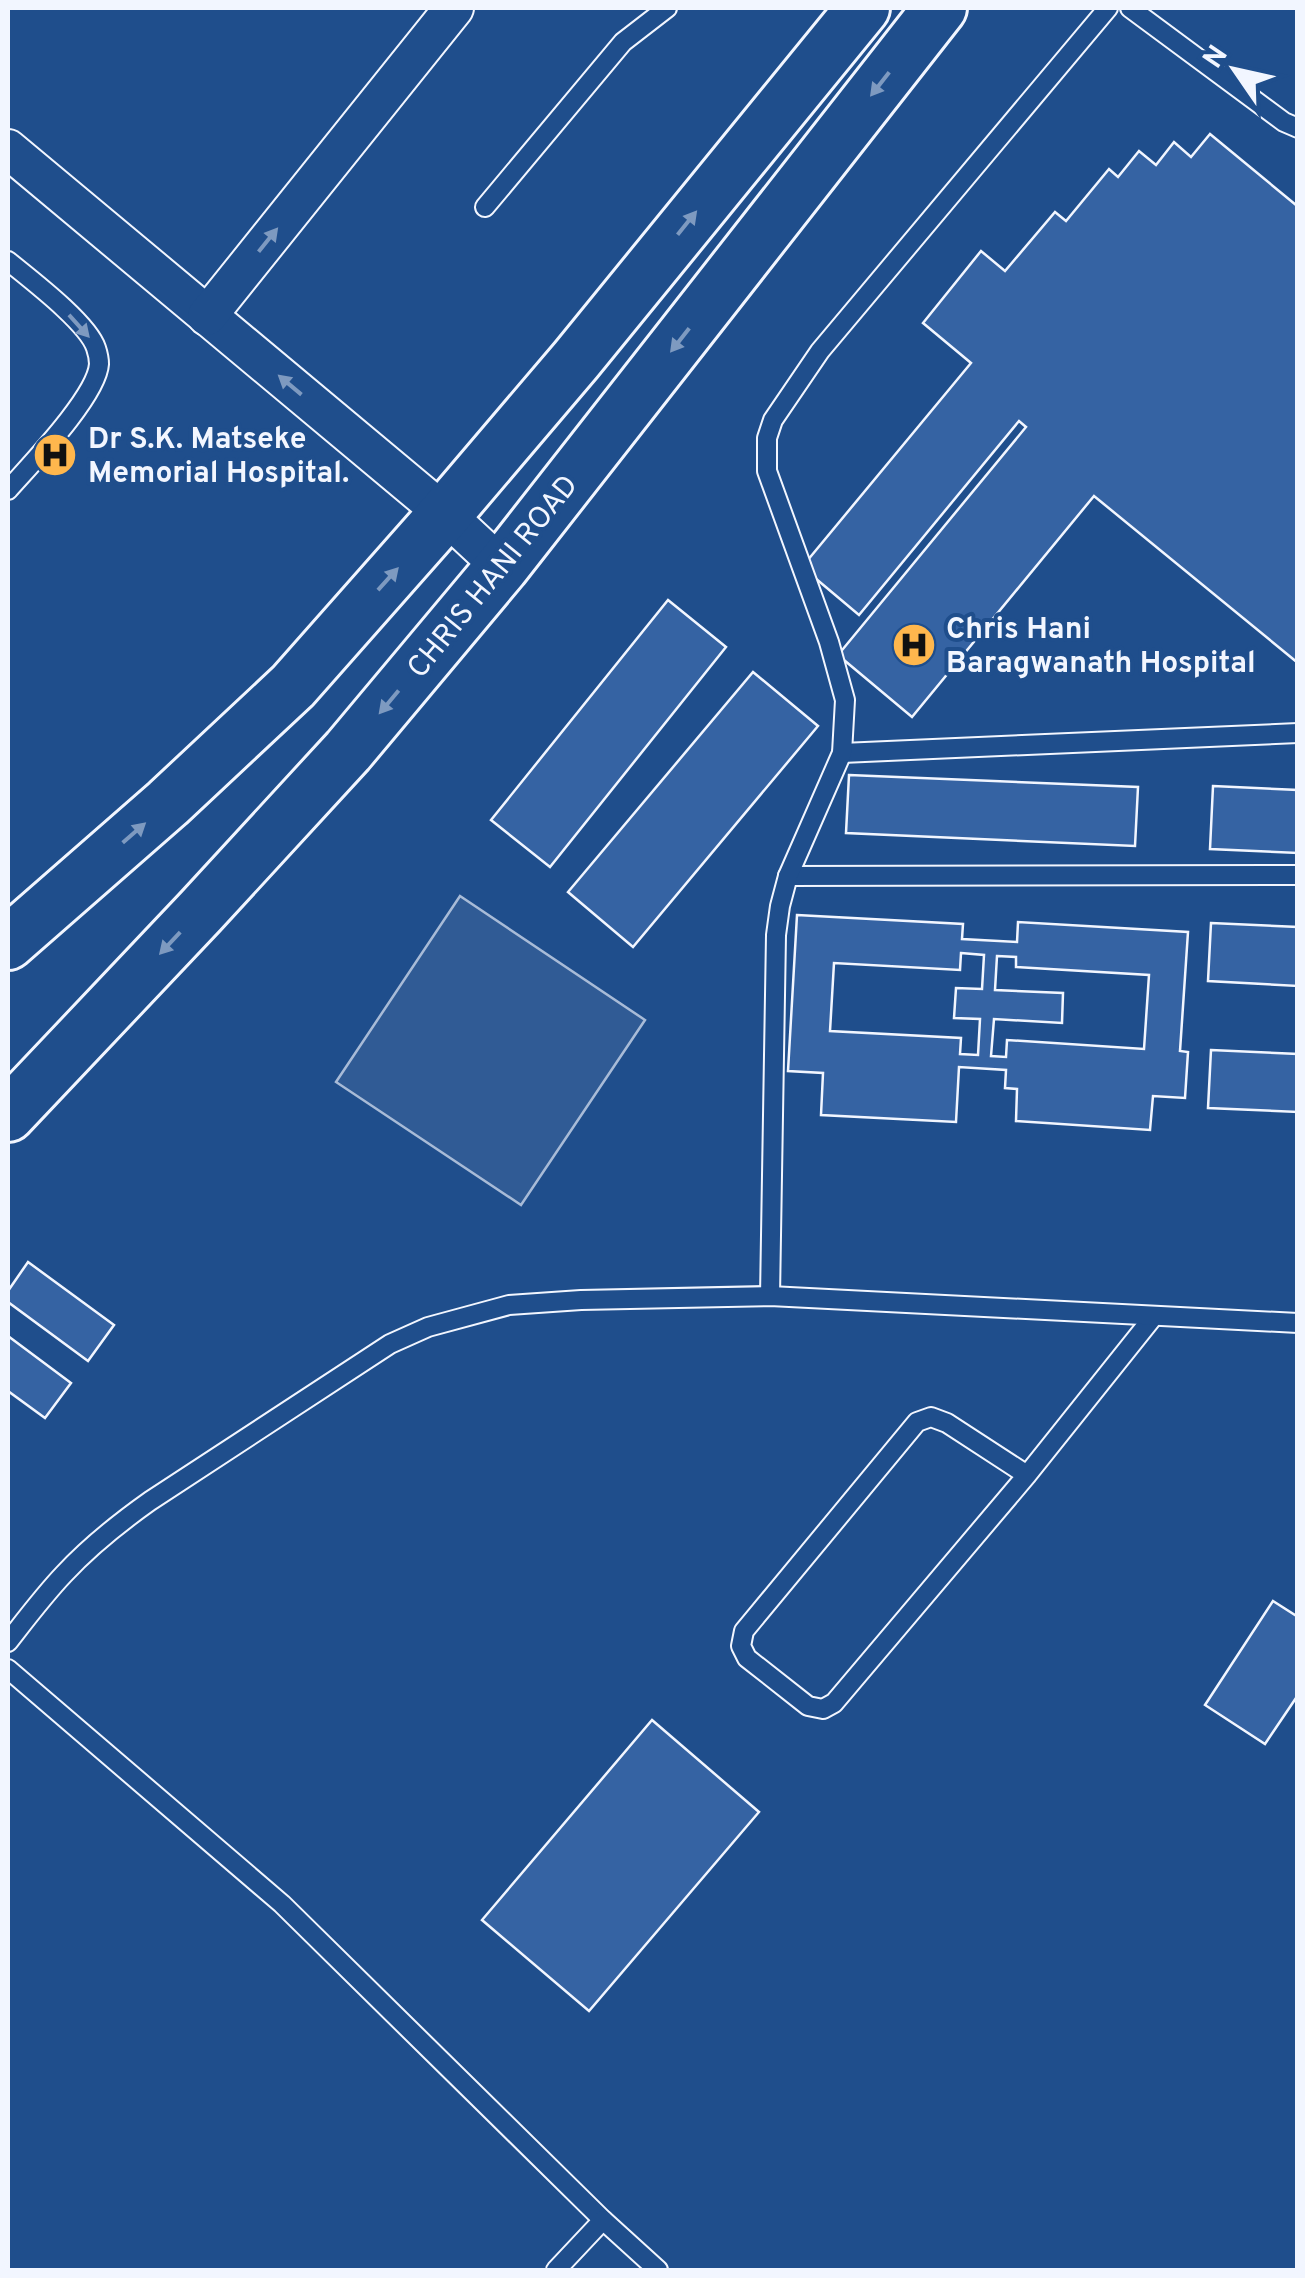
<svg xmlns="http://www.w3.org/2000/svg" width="1305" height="2278" font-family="Overpass,sans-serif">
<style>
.built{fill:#305b95;stroke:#a8bbd7;stroke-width:2.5}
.building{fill:#3563a3;stroke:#f2f6ff;stroke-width:2.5;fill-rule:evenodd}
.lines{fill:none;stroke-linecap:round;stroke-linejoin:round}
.service-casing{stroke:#f2f6ff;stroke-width:22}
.minor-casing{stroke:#f2f6ff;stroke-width:42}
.secondary-casing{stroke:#f2f6ff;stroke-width:58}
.service{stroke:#1f4e8c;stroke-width:18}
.minor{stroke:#1f4e8c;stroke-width:38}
.secondary{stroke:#1f4e8c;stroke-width:52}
.oneway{fill:#7e9ac0}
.labels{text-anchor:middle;stroke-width:8;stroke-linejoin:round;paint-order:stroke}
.poi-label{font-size:30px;font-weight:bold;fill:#f2f6ff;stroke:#1f4e8c;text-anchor:start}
.street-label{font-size:30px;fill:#f2f6ff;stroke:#1f4e8c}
</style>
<rect width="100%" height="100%" fill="#1f4e8c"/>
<path class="built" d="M460,896L645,1020L521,1205L336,1082Z"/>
<g class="building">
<path d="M1210,134L1296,205L1298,203V663L1094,496L912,717L838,655L1026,427L1019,421L859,615L802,567L971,363L923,323L981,251L1005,271L1055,212L1066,221L1109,169L1118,177L1139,151L1156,165L1174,142L1191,157Z"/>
<path d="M668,600L726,647L550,867L491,820Z"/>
<path d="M753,672L818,726L633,947L568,892Z"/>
<path d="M849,775L1138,787L1135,846L846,833Z"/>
<path d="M1213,786L1298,790V853L1210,849Z"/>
<path d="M797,915L963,924L962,939L1017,942L1018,922L1188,932L1180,1051L1188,1052L1185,1098L1153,1096L1150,1130L1016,1121L1017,1089L1005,1088L1006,1070L959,1067L956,1122L821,1115L823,1073L788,1071ZM961,953L984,955L982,989L956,988L954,1018L980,1019L978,1055L960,1054L961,1038L830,1031L834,963L960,970ZM997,956L1016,957V967L1149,975L1144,1049L1007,1040L1006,1057L991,1056L994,1019L1062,1023L1063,993L995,990Z"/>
<path d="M1211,923L1298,927V986L1208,981Z"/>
<path d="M1211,1050L1298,1054V1112L1208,1108Z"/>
<path d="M28,1262L114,1325L88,1361L8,1302V1291Z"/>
<path d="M8,1336L71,1383L45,1418L8,1391Z"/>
<path d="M1273,1601L1298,1617V1695L1265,1744L1205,1705Z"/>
<path d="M652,1720L759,1812L589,2011L482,1920Z"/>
</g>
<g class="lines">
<g class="service-casing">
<g id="service">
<path d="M1130,8L1284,122L1298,128"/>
<path d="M485,207L623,42L667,8"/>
<path d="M8,261C30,279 88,323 96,348C98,354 99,359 99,364C97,396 30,465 8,490"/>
<path d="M842,753L1298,733"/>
<path d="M788,876L1298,875"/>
<path d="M770,1296L776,935L780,906L788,876L842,753L845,700L829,642L767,471V438L773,420L820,351L1108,8"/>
<path d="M1027,1475L947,1423L931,1417L917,1422L744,1631L741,1646L747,1658L808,1706L823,1709L834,1703L1027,1475L1154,1316"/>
<path d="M8,1642C26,1619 44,1595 64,1574C90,1546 119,1523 150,1501L390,1344L428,1327L509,1305L581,1300L770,1296L1298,1323"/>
<path d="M8,1669L282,1904L603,2220L658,2270"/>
<path d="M556,2270L603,2220"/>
</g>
</g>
<g class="minor-casing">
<g id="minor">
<path d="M8,149L445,514L502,567"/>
<path d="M207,316L454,8"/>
</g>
</g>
<g class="secondary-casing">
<g id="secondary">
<path d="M8,943L168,803L293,686L445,514L576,360L863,8"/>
<path d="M8,1115L200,912L348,751L502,567L940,8"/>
</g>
</g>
<use href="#service" class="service"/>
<use href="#minor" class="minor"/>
<use href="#secondary" class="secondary"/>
</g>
<defs><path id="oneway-solid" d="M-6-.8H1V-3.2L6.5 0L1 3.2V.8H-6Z" transform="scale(2.5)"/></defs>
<g class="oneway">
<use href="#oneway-solid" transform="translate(880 84) rotate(128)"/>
<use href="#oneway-solid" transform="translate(687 223) rotate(-51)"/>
<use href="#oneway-solid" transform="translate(268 240) rotate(-51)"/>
<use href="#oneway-solid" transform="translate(79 326) rotate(48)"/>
<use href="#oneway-solid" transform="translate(680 340) rotate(128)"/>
<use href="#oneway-solid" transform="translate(290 385) rotate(-140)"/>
<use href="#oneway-solid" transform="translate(388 579) rotate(-48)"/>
<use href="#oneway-solid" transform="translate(389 702) rotate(130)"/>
<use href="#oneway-solid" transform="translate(134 833) rotate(-41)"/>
<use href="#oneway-solid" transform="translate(170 943) rotate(133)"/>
</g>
<defs>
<g id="hospital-disc" transform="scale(2.25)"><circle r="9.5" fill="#ffb74d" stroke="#1f4e8c"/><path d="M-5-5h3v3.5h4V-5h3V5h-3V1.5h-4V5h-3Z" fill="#111"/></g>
</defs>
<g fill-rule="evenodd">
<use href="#hospital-disc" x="55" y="455"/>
<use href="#hospital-disc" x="914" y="645"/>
</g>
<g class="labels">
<g class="poi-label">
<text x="88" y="448">Dr S.K. Matseke<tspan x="88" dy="34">Memorial Hospital.</tspan></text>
<text x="946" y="638">Chris Hani<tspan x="946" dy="34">Baragwanath Hospital</tspan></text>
</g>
<g class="street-label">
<text transform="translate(492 576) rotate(-51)" y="10">CHRIS HANI ROAD</text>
</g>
</g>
<rect width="1305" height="2278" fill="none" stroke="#f2f6ff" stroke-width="20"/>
<g transform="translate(1235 70) rotate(304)" stroke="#1f4e8c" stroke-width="8" paint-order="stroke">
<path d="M0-8L18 38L0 25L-18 38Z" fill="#f2f6ff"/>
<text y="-15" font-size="28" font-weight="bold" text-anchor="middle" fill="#f2f6ff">N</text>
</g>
</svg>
